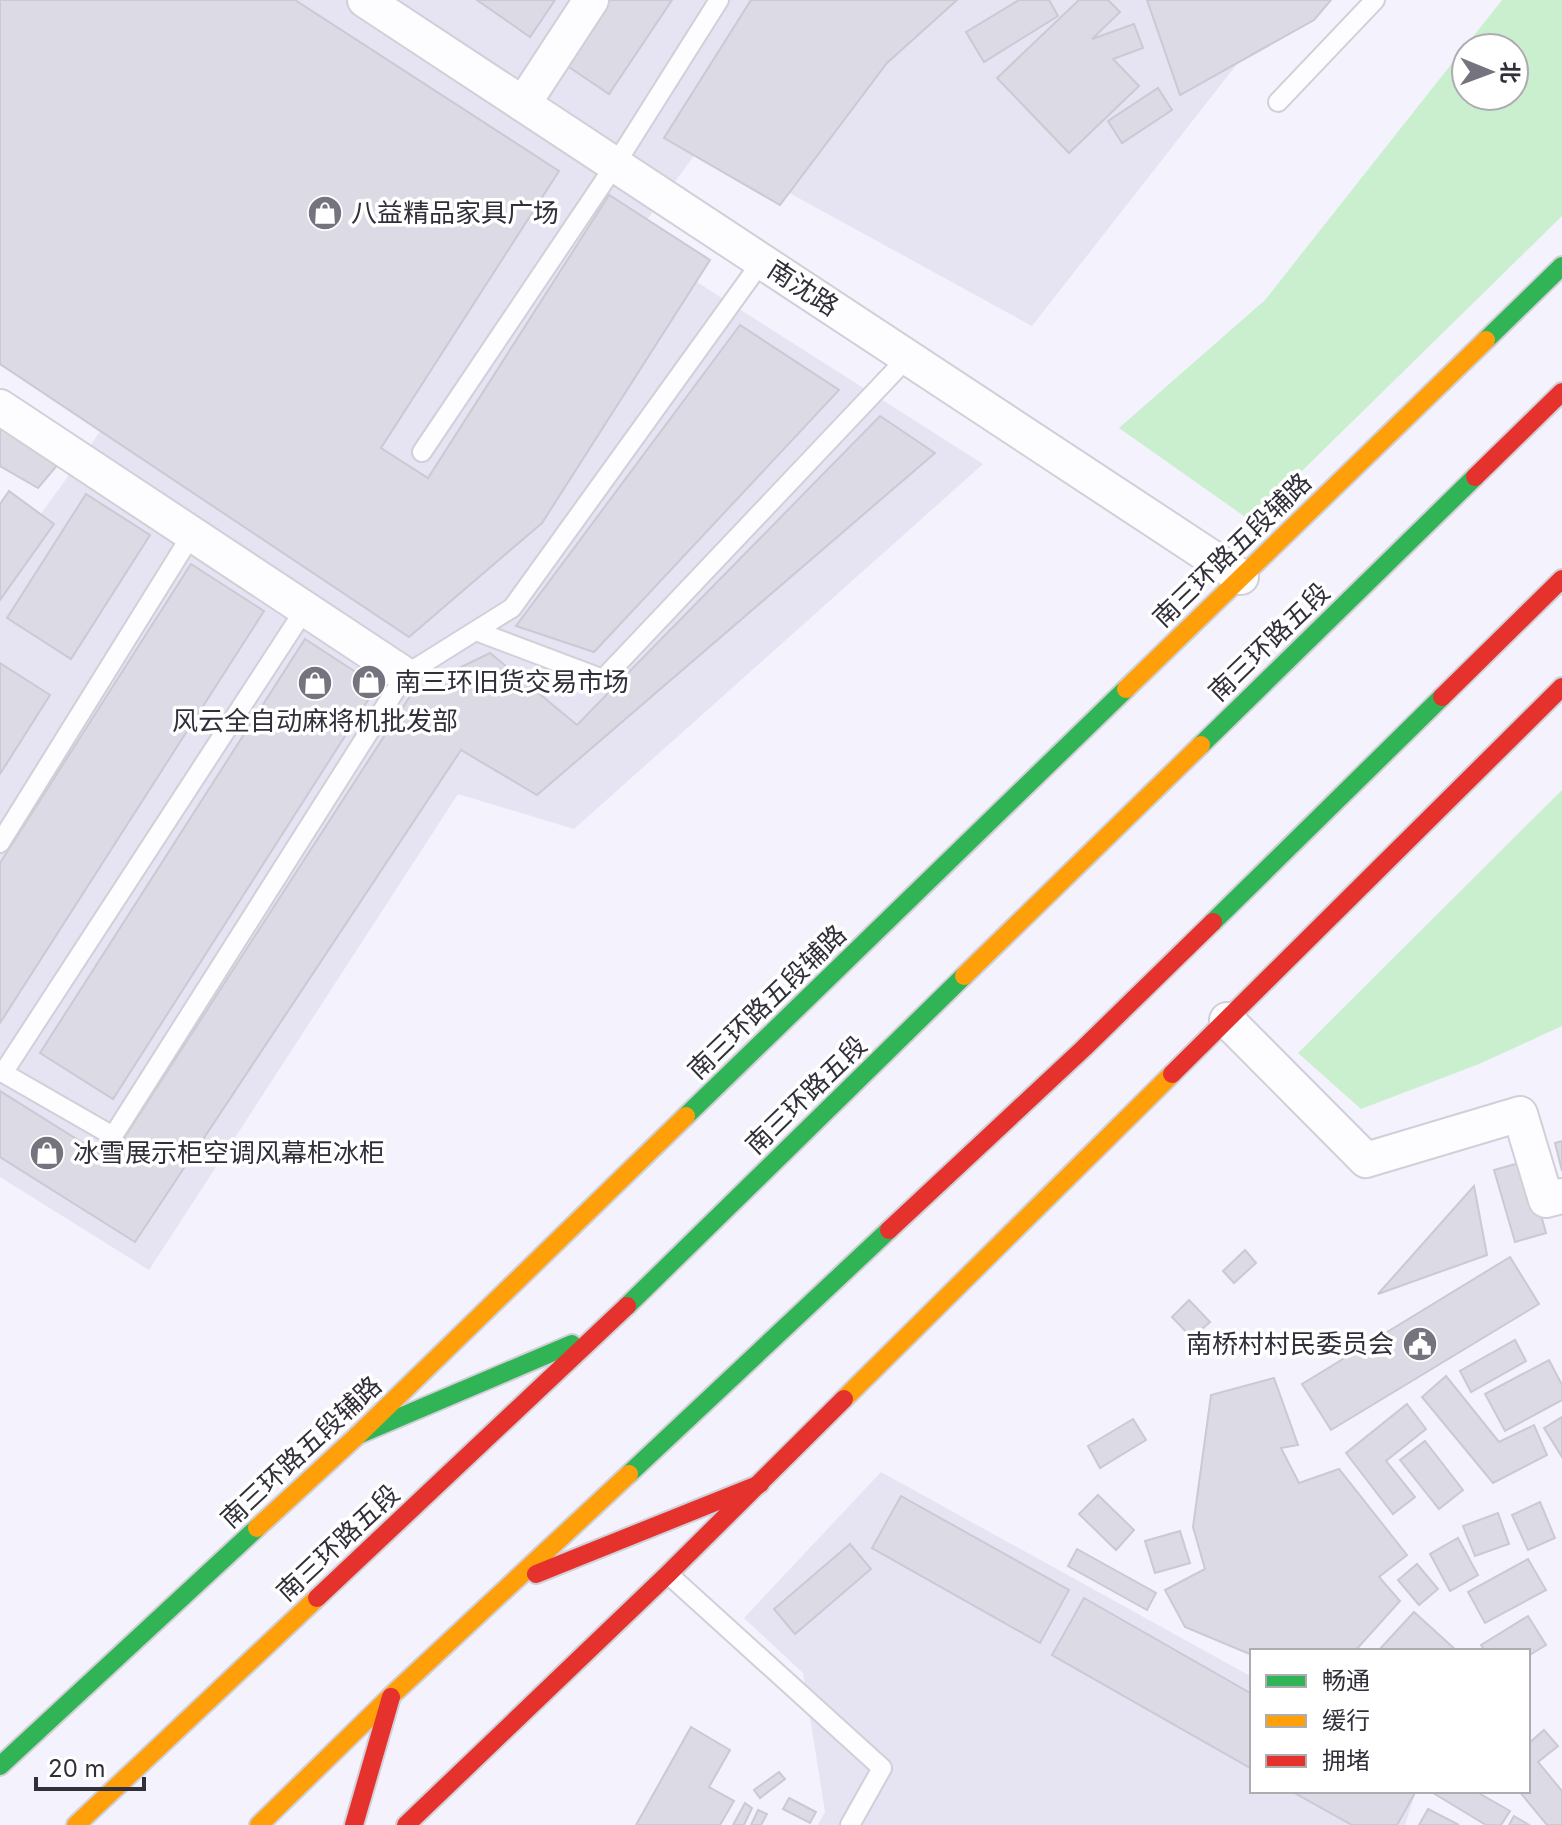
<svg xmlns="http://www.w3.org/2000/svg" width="1562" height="1825" font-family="Inter,'Noto Sans SC',sans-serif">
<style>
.built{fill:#e6e3f3}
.green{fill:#caefcf;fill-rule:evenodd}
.building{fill:#dcdae4;stroke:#cbc9d3;stroke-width:2}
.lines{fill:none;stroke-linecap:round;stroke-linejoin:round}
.lane-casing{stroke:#d1cfd8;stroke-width:22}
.street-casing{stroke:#d1cfd8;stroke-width:38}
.fast-casing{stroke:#d1cfd8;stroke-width:22}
.slow-casing{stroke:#d1cfd8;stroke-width:22}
.jam-casing{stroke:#d1cfd8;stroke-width:22}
.lane{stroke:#fdfdff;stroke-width:18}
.street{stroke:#fdfdff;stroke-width:34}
.fast{stroke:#30b455;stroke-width:18}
.slow{stroke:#ff9f0a;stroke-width:18}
.jam{stroke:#e5322d;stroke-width:18}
.labels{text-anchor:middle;stroke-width:7;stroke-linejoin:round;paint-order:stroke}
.poi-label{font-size:26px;fill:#312f39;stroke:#fff;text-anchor:start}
.street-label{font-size:26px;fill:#312f39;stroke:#fff}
</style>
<rect width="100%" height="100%" fill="#f4f2fc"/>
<g class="built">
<path d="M0,0H1287L1032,326L702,145L416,533Z"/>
<path d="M648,251L983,464L574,829L458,794L149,1270L0,1177V571L135,383L431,565Z"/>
<path d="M881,1472L1252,1677V1791H1416L1405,1825H818L825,1812L803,1673L744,1618Z"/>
</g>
<g class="green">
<path d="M1502,0H1562V216L1251,521L1119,428L1265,300ZM1466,48H1514V96H1466Z"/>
<path d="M1562,790V1026L1479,1064L1361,1109L1298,1053Z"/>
</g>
<g class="building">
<path d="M0,0H295L559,171L381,448L428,478L609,195L710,260L542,523L409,637L0,364Z"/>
<path d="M477,0H555L530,37Z"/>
<path d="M610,0H672L609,94L566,65Z"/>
<path d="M751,0H957L887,63L780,205L664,138Z"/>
<path d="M1019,0H1049L1058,16L984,62L966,32Z"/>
<path d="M1079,0H1108L1120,12L1092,39L1134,24L1143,48L1113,59L1139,86L1069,153L997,78Z"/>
<path d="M1147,0H1331L1314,20L1180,95Z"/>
<path d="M1158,88L1172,110L1122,143L1108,121Z"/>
<path d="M740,325L839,390L594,652L516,626Z"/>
<path d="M880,416L935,453L537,795L461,750L135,1242L0,1157V1091L110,1160L414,690L490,653L577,725Z"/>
<path d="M0,422L60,462L38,488L0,466Z"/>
<path d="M9,491L54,524L0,600V504Z"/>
<path d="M86,494L150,535L71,659L7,618Z"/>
<path d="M191,564L264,611L0,1023V863Z"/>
<path d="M305,639L377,686L113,1099L40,1053Z"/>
<path d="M0,663L50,695L0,774Z"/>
<path d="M1562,1141V1171L1555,1143Z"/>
<path d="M1526,1161L1546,1233L1515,1242L1494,1170Z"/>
<path d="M1474,1186L1487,1255L1378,1294Z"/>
<path d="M1245,1250L1256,1263L1234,1283L1223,1271Z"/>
<path d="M1510,1257L1539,1304L1331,1430L1302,1384Z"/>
<path d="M1189,1300L1210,1322L1192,1338L1172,1317Z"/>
<path d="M1515,1340L1526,1361L1471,1392L1460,1371Z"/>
<path d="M1549,1360L1562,1385V1400L1505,1431L1485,1394Z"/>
<path d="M1446,1376L1499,1442L1534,1425L1547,1455L1493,1483L1422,1397Z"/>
<path d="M1274,1378L1298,1445L1281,1448L1299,1483L1339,1469L1407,1555L1379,1577L1400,1601L1355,1651H1252V1655L1185,1627L1165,1590L1205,1569L1193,1527L1211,1395Z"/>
<path d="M1407,1404L1426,1429L1386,1461L1415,1497L1393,1514L1346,1453Z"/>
<path d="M1562,1417V1457L1544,1428Z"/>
<path d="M1133,1419L1146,1440L1100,1468L1088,1446Z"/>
<path d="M1425,1441L1463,1490L1439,1509L1400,1460Z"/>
<path d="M1098,1495L1134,1530L1116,1550L1079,1514Z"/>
<path d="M901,1496L1069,1590L1040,1643L872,1548Z"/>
<path d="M1540,1502L1555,1538L1528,1550L1512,1515Z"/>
<path d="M1498,1513L1509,1544L1475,1556L1463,1526Z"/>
<path d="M1180,1531L1190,1563L1155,1573L1145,1541Z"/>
<path d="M1458,1538L1478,1575L1450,1591L1430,1554Z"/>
<path d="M850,1544L871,1569L795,1634L774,1609Z"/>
<path d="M1077,1549L1156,1593L1147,1610L1068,1566Z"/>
<path d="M1528,1559L1546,1590L1485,1623L1468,1592Z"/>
<path d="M1417,1564L1438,1589L1419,1605L1398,1580Z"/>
<path d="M1084,1598L1252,1694V1769L1052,1655Z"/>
<path d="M1414,1612L1457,1651H1378Z"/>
<path d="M1528,1616L1546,1645L1528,1656V1651H1485L1481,1645Z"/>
<path d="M691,1727L730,1750L709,1787L734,1801L720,1825H636Z"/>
<path d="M1544,1730L1558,1746L1538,1762L1562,1791V1825H1547L1519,1791H1528V1744Z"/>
<path d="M779,1772L785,1779L760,1798L754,1790Z"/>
<path d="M1291,1791H1416L1397,1825H1352Z"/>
<path d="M1430,1791H1475L1510,1811L1501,1825H1486Z"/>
<path d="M789,1798L816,1812L810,1823L783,1809Z"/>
<path d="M745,1803L752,1808L744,1825H733Z"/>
<path d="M1428,1809L1459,1825H1419Z"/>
<path d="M758,1810L767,1814L761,1825H751Z"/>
<path d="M1514,1816L1529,1825H1509Z"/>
</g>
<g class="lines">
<g class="lane-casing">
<g id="lane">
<path d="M1278,102L1375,0"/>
<path d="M422,452L615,165L719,0"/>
<path d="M476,631L603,679L908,357"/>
<path d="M0,843L192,534"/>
<path d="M0,1071L113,1136L405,675L512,608L762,261"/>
<path d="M3,1073L305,609"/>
<path d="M668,1574L882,1768L850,1825"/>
</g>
</g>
<g class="street-casing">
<g id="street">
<path d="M365,0L1241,577"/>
<path d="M523,104L591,0"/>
<path d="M0,407L405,675"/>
<path d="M1227,1020L1366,1160L1520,1114L1546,1200L1562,1196"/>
</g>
</g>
<g class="fast-casing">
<g id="fast">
<path d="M1486,340L1562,266"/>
<path d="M1201,745L1475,477"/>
<path d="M1213,922L1442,697"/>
<path d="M686,1116L1126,689"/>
<path d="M627,1306L964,976"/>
<path d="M358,1435L572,1344"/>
<path d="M629,1474L889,1230"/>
<path d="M0,1766L257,1528"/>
</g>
</g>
<g class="slow-casing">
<g id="slow">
<path d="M1126,689L1486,340"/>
<path d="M964,976L1201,745"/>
<path d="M844,1399L1172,1074"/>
<path d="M257,1528L358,1435L686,1116"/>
<path d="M76,1825L317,1598"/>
<path d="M259,1825L391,1696L629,1474"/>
</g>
</g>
<g class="jam-casing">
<g id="jam">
<path d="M1475,477L1562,392"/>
<path d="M1442,697L1562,579"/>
<path d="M1172,1074L1562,687"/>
<path d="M889,1230L1084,1048L1213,922"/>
<path d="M536,1574L760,1484"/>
<path d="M317,1598L627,1306"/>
<path d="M354,1825L391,1697"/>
<path d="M406,1825L668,1574L844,1399"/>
</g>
</g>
<use href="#lane" class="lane"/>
<use href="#street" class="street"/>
<use href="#fast" class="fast"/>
<use href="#slow" class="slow"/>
<use href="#jam" class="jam"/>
</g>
<defs>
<g id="shop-disc" transform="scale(1.8)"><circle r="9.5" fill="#75737d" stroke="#fff"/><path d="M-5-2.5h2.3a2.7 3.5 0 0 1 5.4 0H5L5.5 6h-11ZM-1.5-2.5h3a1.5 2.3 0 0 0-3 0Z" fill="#fff"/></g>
<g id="civic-disc" transform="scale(1.8)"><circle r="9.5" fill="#75737d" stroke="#fff"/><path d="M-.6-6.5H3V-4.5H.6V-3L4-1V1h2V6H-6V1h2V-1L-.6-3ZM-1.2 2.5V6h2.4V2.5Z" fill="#fff"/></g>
</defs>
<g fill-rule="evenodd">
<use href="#shop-disc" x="325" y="213"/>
<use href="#shop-disc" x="369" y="682"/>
<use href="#shop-disc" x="315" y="683"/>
<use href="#shop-disc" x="47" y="1153"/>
<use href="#civic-disc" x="1420" y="1344"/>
</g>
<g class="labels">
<g class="poi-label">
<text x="351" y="222">八益精品家具广场</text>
<text x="395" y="691">南三环旧货交易市场</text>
<text x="315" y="730" text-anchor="middle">风云全自动麻将机批发部</text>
<text x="73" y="1162">冰雪展示柜空调风幕柜冰柜</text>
<text x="1394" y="1353" text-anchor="end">南桥村村民委员会</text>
</g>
<g class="street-label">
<text transform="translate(803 288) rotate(33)" y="9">南沈路</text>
<text transform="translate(1232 550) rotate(-44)" y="9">南三环路五段辅路</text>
<text transform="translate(1269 642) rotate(-44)" y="9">南三环路五段</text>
<text transform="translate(767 1002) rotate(-44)" y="9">南三环路五段辅路</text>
<text transform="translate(806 1095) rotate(-44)" y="9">南三环路五段</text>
<text transform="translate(301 1452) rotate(-43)" y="9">南三环路五段辅路</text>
<text transform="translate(338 1543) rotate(-43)" y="9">南三环路五段</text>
</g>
</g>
<rect x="1250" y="1649" width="280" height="144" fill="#ffffff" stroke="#adacb0" stroke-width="2"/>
<rect x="1266" y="1675" width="40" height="12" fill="#30b455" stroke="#adacb0" stroke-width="2"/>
<text x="1322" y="1689" font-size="24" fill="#312f39">畅通</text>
<rect x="1266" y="1715" width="40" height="12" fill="#ff9f0a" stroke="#adacb0" stroke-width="2"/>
<text x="1322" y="1729" font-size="24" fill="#312f39">缓行</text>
<rect x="1266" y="1755" width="40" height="12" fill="#e5322d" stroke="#adacb0" stroke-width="2"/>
<text x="1322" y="1769" font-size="24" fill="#312f39">拥堵</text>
<g transform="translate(1490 72) rotate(91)"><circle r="38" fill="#ffffff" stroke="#adacb0" stroke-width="2"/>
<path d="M0-6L14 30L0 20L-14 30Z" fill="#75737d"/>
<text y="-12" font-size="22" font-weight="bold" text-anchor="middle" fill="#312f39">北</text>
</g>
<path d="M36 1777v12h108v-12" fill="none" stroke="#312f39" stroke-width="4"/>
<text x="48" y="1777" font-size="24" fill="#312f39" stroke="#ffffff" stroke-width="6" paint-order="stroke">20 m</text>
</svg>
